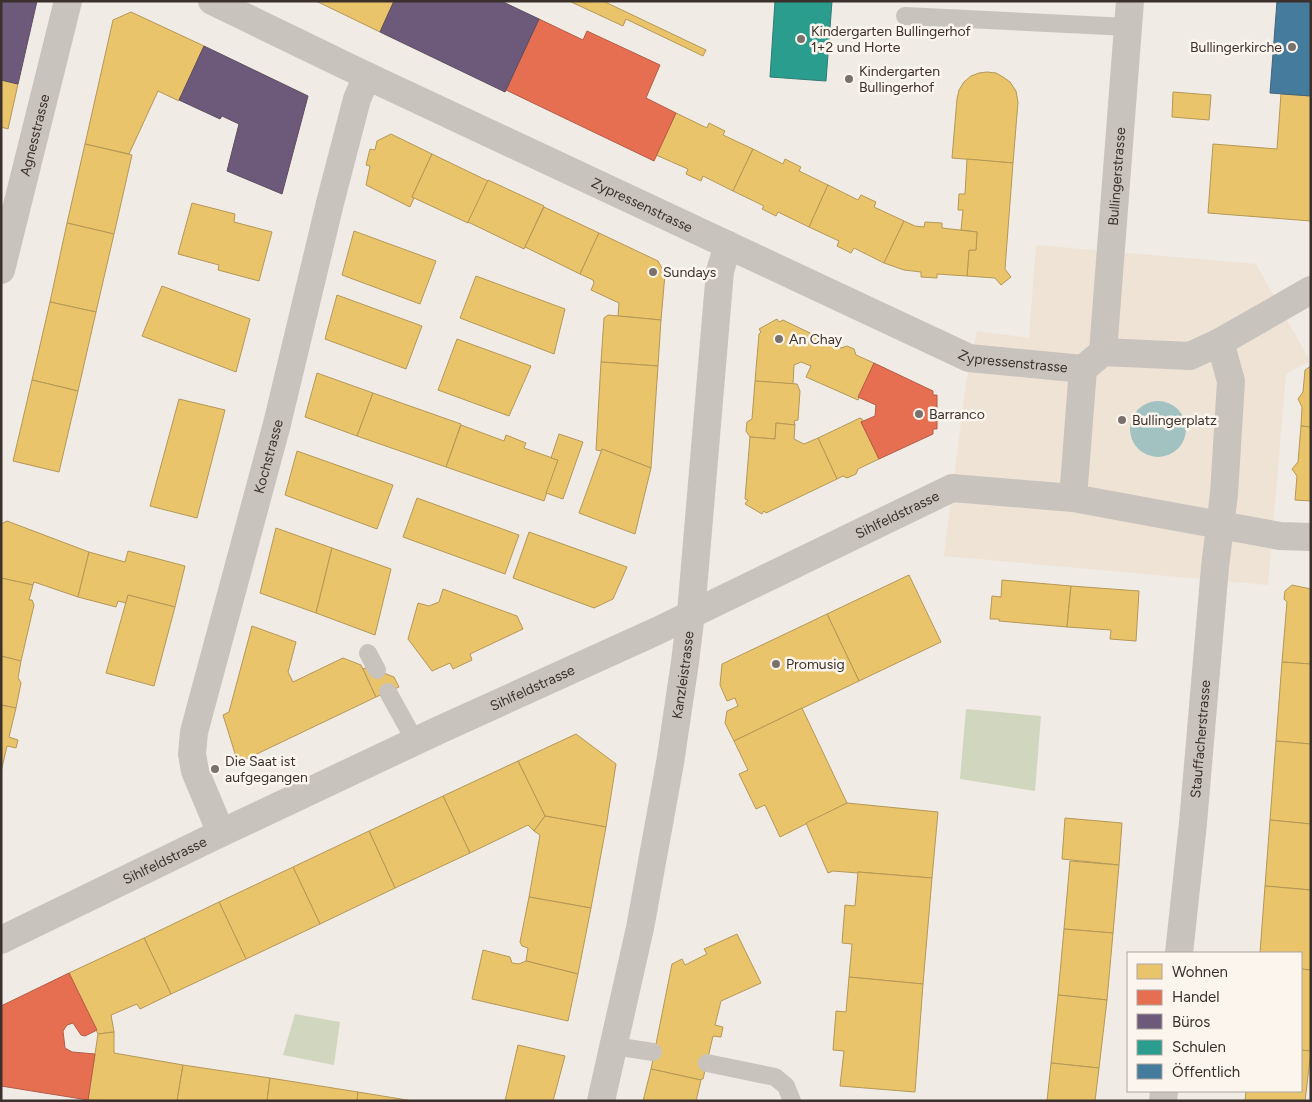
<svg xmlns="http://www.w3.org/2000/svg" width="1312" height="1102" font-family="Figtree,sans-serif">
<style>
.green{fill:#d1d6bf}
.plaza{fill:#eee3d5}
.water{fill:#a1c2c1}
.homes{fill:#e9c46a;stroke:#b59857}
.shops{fill:#e76f51;stroke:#b35c46}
.offices{fill:#6d597a;stroke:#5e4d62}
.schools{fill:#2a9d8f;stroke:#2f7c71}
.public{fill:#457b9d;stroke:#42647b}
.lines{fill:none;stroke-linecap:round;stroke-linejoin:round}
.lane{stroke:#c9c3be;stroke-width:18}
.street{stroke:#c9c3be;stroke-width:28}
.poi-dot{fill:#7a716c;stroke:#fbf5ee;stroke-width:2}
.labels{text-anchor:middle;stroke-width:5;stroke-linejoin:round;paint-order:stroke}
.poi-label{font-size:14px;fill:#3b302b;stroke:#fbf5ee;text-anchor:start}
.street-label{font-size:14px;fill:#3b302b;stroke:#fbf5ee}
</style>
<rect width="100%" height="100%" fill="#f0ebe5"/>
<g class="green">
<path d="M966,709L1041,716L1035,791L960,779Z"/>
<path d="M295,1014L340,1022L334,1065L283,1055Z"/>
</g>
<path class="plaza" d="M1036,245L1256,264L1310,361L1286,374L1268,585L944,556L966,383L977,331L1029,338Z"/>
<circle class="water" cx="1158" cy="429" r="28"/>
<g class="homes">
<path d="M316,1H394L380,32Z"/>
<path d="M569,1H603L706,50L703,56L626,19L623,26Z"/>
<path d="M131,12L204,46L179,101L158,91L129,154L85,144L113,20Z"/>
<path d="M987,72L996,73L1003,77L1010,82L1016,91L1018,102L1013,163L952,158L957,99L959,90L964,82L971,76L979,73Z"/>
<path d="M1,80L18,84L8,129L1,127Z"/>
<path d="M1173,92L1211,95L1209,120L1172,117Z"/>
<path d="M1281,94L1311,96V221L1208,213L1213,144L1277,149Z"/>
<path d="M676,113L707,128L709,123L725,131L723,135L753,149L733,191L703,176L701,181L686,174L688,169L656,155Z"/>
<path d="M391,134L432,154L412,197L414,198L410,207L366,185L370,166L366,165L370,149L375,150L377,141Z"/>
<path d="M85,144L132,155L114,234L67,223Z"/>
<path d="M753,149L783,164L785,159L801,167L799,171L828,185L809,227L778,212L776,216L762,209L764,206L733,191Z"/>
<path d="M432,154L488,181L468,223L412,197Z"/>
<path d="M967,159L1013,163L1005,269L1011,277L1001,285L995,278L967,276L969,250H976L977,232L961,230L963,210H958L959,194H965Z"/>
<path d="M488,180L544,206L524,249L468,222Z"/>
<path d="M828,185L858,200L861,195L876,202L874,207L904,221L884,263L854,248L851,253L837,246L839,241L809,227Z"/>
<path d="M192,203L235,214L234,222L272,232L259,281L218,270L219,265L178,254Z"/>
<path d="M544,207L599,233L580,274L525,247Z"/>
<path d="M904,221L915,226L924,227L925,222L942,223V228L977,232L976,250H969L967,276L937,274V278L921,277V272L904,270L884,263Z"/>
<path d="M67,223L114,234L96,312L50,302Z"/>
<path d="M354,231L436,261L420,304L342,275Z"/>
<path d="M599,233L658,261L665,274L661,320L618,316L619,303L591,290L594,283L593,280L580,274Z"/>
<path d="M476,276L565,309L554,354L460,318Z"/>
<path d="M162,286L250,319L236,372L142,336Z"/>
<path d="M337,295L422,326L406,369L325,339Z"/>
<path d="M50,302L96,312L78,391L32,380Z"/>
<path d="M608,315L661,320L658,366L601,362L604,318Z"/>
<path d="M777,319L779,322L783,320L841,348L847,346L854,349L856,355L874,363L858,400L806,377L811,366L801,362L794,365L793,384L755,381L759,334L761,332L759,329Z"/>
<path d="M457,339L531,366L509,416L438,390Z"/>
<path d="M601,362L658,366L651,468L602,449L601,451L596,450Z"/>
<path d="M1311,366V427L1301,426L1302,407L1298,399L1303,392L1305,370Z"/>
<path d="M317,373L373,393L357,436L305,417Z"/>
<path d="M32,380L78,391L59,472L13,461Z"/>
<path d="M755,381L797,384L800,391L798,420L794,421L795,425L776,423L775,439L750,437L746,431L747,422L752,419Z"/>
<path d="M373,393L461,424L446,467L357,436Z"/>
<path d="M179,399L225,410L197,518L150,506Z"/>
<path d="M860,418L862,419L863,421L861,422L879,459L858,469L856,474L847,478L843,476L837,479L818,438Z"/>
<path d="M776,423L795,425L794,439L804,444L818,438L837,479L766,513L764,511L762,514L745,504L748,500L745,499L750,437L775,439Z"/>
<path d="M461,425L504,441L506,435L526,443L524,448L558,460L544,501L446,467Z"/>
<path d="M1301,426L1311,427V501L1295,500L1297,476L1292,469L1298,462Z"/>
<path d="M559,434L583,442L563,499L546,493L558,460L551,458Z"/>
<path d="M602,449L651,468L635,534L579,513Z"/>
<path d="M297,451L393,485L377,529L285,495Z"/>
<path d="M417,498L519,535L505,574L403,537Z"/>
<path d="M7,521L89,552L78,597L34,582L33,585L1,578V524Z"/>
<path d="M276,528L332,548L316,613L260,593Z"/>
<path d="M529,532L627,567L613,599L594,608L513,578Z"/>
<path d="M332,548L391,569L375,635L316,613Z"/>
<path d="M128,551L185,566L175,607L128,595L126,603L118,601L116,607L78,597L89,552L125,562Z"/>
<path d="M909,575L941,642L859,681L827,614Z"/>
<path d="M1,578L33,585L29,600H32L34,605L21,661L1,656Z"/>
<path d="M1002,580L1071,586L1067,627L999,621V619H990L992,596L1001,597Z"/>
<path d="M1292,585L1311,589V664L1282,662L1287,602L1284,599L1285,591Z"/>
<path d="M1071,586L1139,591L1136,641L1110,639L1111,630L1067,627Z"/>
<path d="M443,589L517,616L523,629L470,654L472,660L453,669L450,663L432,671L408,639L418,603L429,606L439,602Z"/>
<path d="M128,595L175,607L154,686L106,673Z"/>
<path d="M827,614L859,681L734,741L725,723L727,711L738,706L735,698L727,701L720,685L722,664Z"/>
<path d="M252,626L296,642L288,672L293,682L343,658L361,665L376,697L238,763L223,715L229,712Z"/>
<path d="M1,656L21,661L18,678L19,679L21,683L16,708L1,705Z"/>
<path d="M1282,662L1311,664V744L1276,741Z"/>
<path d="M368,667L394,677L399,687L376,697L363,669Z"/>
<path d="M1,705L16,708L9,737L18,740L16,748L7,746L1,772Z"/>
<path d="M802,708L847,803L780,837L765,805L756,809L739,774L748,770L734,741Z"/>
<path d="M576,734L616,764L606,827L545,816L518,761Z"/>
<path d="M1276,741L1311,744V824L1270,820Z"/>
<path d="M518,761L545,816L534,831L528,825L470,853L443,796Z"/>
<path d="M443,796L470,853L395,888L369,831Z"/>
<path d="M847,803L938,812L932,878L858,872V873L833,871L828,873L806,823Z"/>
<path d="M545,816L606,827L591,908L529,897L540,835L534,831Z"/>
<path d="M1065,818L1122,823L1119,865L1062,859Z"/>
<path d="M1270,820L1311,824V890L1265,886Z"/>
<path d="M369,831L395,888L320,924L293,867Z"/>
<path d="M1070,861L1119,865L1113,933L1064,929Z"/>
<path d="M293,867L320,924L246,959L219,902Z"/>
<path d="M858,872L932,878L923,984L849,977L852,944L842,943L845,905L855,906Z"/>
<path d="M1265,886L1311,890V970L1301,969V953H1260Z"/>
<path d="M529,897L591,908L578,974L526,961L528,948L522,946L520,942Z"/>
<path d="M219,902L246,959L171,994L144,938Z"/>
<path d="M1064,929L1113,933L1107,1000L1058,995Z"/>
<path d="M737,934L761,983L721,1001L715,1025L723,1027L721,1037L713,1036L703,1079H701V1080L651,1069L672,964L682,959L685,965L707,954L704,949Z"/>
<path d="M144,938L171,994L140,1009L137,1004L111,1015L114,1032L98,1034L69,973Z"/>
<path d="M483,950L510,957L512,963L519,964L526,961L578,974L568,1021L472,999Z"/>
<path d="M1301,969L1311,970V1051L1301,1050Z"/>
<path d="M849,977L923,984L915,1092L840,1086L844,1051L833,1050L836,1011L846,1012Z"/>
<path d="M1058,995L1107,1000L1099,1068L1051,1063Z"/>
<path d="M114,1032V1053L183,1065L177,1101L88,1100L98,1034Z"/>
<path d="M518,1045L565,1056L553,1101H505Z"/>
<path d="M1301,1050L1311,1051L1305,1101H1245L1246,1091H1301Z"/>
<path d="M1051,1063L1099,1068L1095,1101H1047Z"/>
<path d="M183,1065L270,1078L267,1101H177Z"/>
<path d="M651,1069L701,1080L696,1101H643Z"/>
<path d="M270,1078L358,1092L357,1101H267Z"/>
<path d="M358,1092L413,1101H357Z"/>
</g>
<g class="shops">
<path d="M539,19L583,40L587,31L660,65L646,98L676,113L654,161L506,90Z"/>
<path d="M874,363L933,391V395H937V429H933V434L879,459L861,422L875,416L876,405L858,397Z"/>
<path d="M69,973L97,1030L85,1036L81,1035L73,1023L67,1025L63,1031L65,1048L72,1052L95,1054L88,1100L1,1086V1006Z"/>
</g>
<g class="offices">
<path d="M1,1H37L18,84L1,80Z"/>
<path d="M394,1H501L539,19L505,92L380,32Z"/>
<path d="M204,46L308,96L282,194L227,171L239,124L222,116L220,119L179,100Z"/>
</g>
<path class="schools" d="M775,1H832L826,81L770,77Z"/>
<path class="public" d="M1277,1H1311V96L1270,93Z"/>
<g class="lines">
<g class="lane">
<path d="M905,16L1128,27"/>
<path d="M368,653L377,670"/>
<path d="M388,692L415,741"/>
<path d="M614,1046L653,1052"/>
<path d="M707,1063L775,1077L786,1086L792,1101"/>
</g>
<g class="street">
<path id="s1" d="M212,1L367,76L969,358L1083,369"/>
<path id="s2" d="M1,270L68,1"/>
<path d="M1311,290L1220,342L1190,356L1103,352L1083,369L1073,498L1280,536L1311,537"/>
<path id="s3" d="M1103,352L1130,1"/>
<path id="s4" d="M221,833L195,771L192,754L194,732L277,424L330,203L357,99L367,76"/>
<path id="s5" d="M1,940L221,833L437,731L657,631L952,488L1073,498"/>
<path id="s6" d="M1179,953L1193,823L1215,567L1224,494L1231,381L1220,342"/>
<path id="s7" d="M601,1101L640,928L670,763L685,662L691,613L720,271L728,245"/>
<path d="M1163,1101L1164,1091"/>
</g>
</g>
<g class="poi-dot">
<circle cx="801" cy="39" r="5"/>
<circle cx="1292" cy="47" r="5"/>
<circle cx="849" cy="79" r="5"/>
<circle cx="653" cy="272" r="5"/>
<circle cx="779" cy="339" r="5"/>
<circle cx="919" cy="414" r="5"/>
<circle cx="1122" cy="420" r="5"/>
<circle cx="776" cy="664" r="5"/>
<circle cx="215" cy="769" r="5"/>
</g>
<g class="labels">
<g class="poi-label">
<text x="811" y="36">Kindergarten Bullingerhof<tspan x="811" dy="16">1+2 und Horte</tspan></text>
<text x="1282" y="52" text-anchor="end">Bullingerkirche</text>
<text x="859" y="76">Kindergarten<tspan x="859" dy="16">Bullingerhof</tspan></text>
<text x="663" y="277">Sundays</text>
<text x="789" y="344">An Chay</text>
<text x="929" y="419">Barranco</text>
<text x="1132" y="425">Bullingerplatz</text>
<text x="786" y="669">Promusig</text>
<text x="225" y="766">Die Saat ist<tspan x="225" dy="16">aufgegangen</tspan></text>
</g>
<g class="street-label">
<text dy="5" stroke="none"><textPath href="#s2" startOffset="139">Agnesstrasse</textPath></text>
<text dy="5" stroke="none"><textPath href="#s3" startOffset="176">Bullingerstrasse</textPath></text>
<text dy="5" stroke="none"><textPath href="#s1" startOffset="476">Zypressenstrasse</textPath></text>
<text dy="5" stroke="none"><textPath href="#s1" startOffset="881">Zypressenstrasse</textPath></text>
<text dy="5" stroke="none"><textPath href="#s4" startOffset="392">Kochstrasse</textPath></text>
<text dy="5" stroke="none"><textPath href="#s5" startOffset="992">Sihlfeldstrasse</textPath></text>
<text dy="5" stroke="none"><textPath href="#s7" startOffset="434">Kanzleistrasse</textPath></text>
<text dy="5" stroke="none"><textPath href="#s5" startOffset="588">Sihlfeldstrasse</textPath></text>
<text dy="5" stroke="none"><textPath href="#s6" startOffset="215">Stauffacherstrasse</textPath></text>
<text dy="5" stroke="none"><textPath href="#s5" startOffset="182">Sihlfeldstrasse</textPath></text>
</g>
</g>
<rect width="1312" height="1102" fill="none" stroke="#3b302b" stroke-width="5"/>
<rect x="1127" y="952" width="175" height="140" fill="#fbf5ee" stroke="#aea6a0"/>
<rect x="1137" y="964" width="25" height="15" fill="#e9c46a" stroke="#aea6a0"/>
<text x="1172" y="977" font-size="15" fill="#3b302b">Wohnen</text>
<rect x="1137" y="990" width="25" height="15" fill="#e76f51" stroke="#aea6a0"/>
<text x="1172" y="1002" font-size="15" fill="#3b302b">Handel</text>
<rect x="1137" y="1014" width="25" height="15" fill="#6d597a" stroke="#aea6a0"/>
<text x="1172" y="1027" font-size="15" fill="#3b302b">Büros</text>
<rect x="1137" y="1040" width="25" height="15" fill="#2a9d8f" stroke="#aea6a0"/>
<text x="1172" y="1052" font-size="15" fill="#3b302b">Schulen</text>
<rect x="1137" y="1064" width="25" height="15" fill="#457b9d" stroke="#aea6a0"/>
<text x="1172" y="1077" font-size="15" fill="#3b302b">Öffentlich</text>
</svg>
